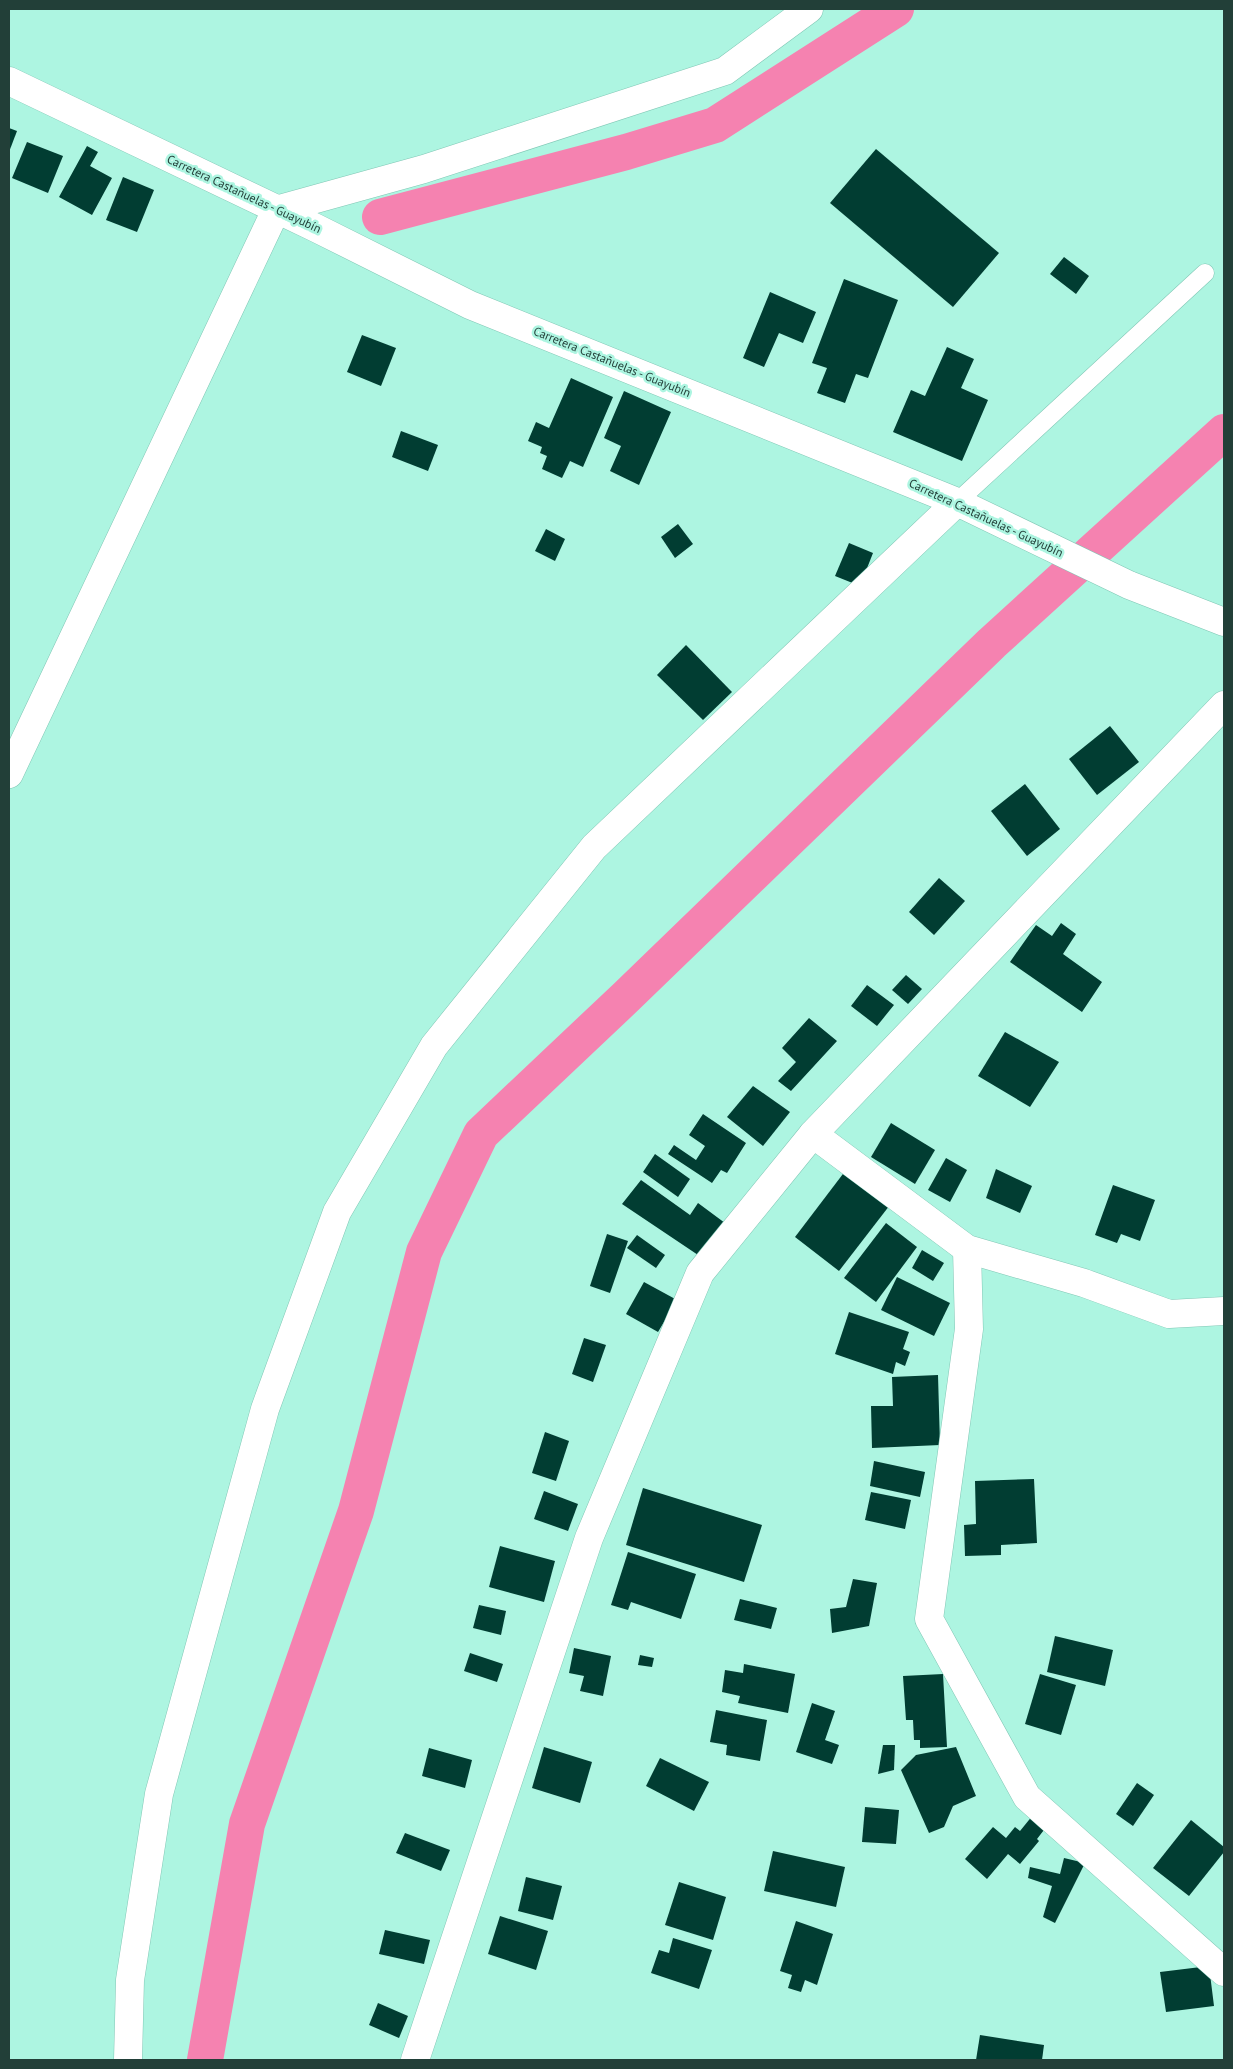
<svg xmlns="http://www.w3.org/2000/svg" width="1233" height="2069" font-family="'PT Sans',sans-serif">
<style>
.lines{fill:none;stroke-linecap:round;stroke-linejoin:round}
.canal{stroke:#f582b0;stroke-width:36}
.building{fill:#013d32}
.lane-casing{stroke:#80c7b5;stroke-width:19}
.street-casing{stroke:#80c7b5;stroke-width:29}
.secondary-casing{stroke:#80c7b5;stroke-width:29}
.lane{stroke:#fff;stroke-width:18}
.street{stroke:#fff;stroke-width:28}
.secondary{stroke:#fff;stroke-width:28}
.labels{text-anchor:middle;stroke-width:5;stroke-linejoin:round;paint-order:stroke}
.street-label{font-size:12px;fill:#223f38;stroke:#adf5e1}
</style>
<rect width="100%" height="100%" fill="#adf5e1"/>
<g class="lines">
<g class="canal">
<path d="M380,217L626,152L715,125L896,9"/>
<path d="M205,2060L247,1824L356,1511L424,1252L481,1134L626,997L992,643L1224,432"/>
</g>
</g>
<g class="building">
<path d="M9,128L17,131L9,152Z"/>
<path d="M27,142L63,156L48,193L12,178Z"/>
<path d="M87,146L98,152L90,166L112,178L92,215L59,197Z"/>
<path d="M876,149L999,253L953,307L830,203Z"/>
<path d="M123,177L154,190L137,232L106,220Z"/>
<path d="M1064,257L1089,276L1076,294L1050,274Z"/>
<path d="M844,279L898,300L868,378L856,374L845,403L817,393L827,368L812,363Z"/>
<path d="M770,292L816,312L803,343L779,333L764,367L743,358Z"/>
<path d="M362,335L396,348L381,386L347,372Z"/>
<path d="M947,347L974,359L961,388L988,400L962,461L893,432L911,390L925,396Z"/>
<path d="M571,378L613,397L583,467L570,461L562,478L542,469L547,456L540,453L542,447L528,441L536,422L549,428Z"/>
<path d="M624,391L671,412L639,485L610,471L621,446L604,438Z"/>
<path d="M401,431L438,445L428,471L392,457Z"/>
<path d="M678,524L693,544L675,558L661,537Z"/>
<path d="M546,529L565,539L555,561L535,551Z"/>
<path d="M849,543L873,553L860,586L835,576Z"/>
<path d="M686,645L732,692L703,720L657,675Z"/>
<path d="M1110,726L1139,762L1097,795L1069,759Z"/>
<path d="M1025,784L1060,829L1027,856L991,811Z"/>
<path d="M939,878L965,901L934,935L909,912Z"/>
<path d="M1061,923L1076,934L1063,954L1102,982L1082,1012L1010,962L1036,925L1052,936Z"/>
<path d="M906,975L922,989L908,1004L892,990Z"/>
<path d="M867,985L894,1005L877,1026L851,1006Z"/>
<path d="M809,1018L837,1041L791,1091L778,1081L796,1062L782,1048Z"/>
<path d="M1005,1032L1059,1062L1030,1107L978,1076Z"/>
<path d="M753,1086L790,1112L763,1146L727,1117Z"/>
<path d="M703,1114L746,1143L727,1173L721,1170L712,1183L668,1154L674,1145L696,1160L705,1146L689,1135Z"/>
<path d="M891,1123L935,1150L915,1184L871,1157Z"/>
<path d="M655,1154L690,1179L678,1197L643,1172Z"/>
<path d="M946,1158L967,1170L950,1202L928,1190Z"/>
<path d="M849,1166L893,1201L839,1271L795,1237Z"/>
<path d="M996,1169L1032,1186L1020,1213L986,1198Z"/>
<path d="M641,1180L690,1215L698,1203L729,1226L704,1259L622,1204Z"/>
<path d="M1113,1185L1155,1200L1140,1241L1121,1234L1117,1243L1095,1235Z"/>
<path d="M886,1223L917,1247L876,1302L844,1278Z"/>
<path d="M607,1234L628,1241L610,1293L590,1286Z"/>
<path d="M637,1235L665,1255L656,1268L627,1248Z"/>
<path d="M922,1250L944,1263L933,1281L912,1268Z"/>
<path d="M897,1277L950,1303L934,1336L881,1310Z"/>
<path d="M644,1282L677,1300L658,1332L626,1314Z"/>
<path d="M849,1312L909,1332L903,1349L910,1352L905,1366L896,1362L893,1374L835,1354Z"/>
<path d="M584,1338L606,1345L593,1382L572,1374Z"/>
<path d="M938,1375L940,1445L872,1448L871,1406H893L892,1377Z"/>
<path d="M545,1432L569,1441L556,1481L532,1473Z"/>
<path d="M874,1461L925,1472L920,1497L870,1486Z"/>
<path d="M1034,1479L1037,1543L1001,1545V1555L965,1556L964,1525L976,1524L975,1481Z"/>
<path d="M643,1488L762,1525L744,1582L626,1545Z"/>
<path d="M544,1491L578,1504L568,1531L534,1519Z"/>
<path d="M871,1492L911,1500L905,1529L865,1520Z"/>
<path d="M500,1546L555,1561L544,1602L489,1587Z"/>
<path d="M628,1552L696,1574L681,1619L631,1602L628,1610L611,1605Z"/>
<path d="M853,1579L877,1583L869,1626L832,1633L830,1609L846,1607Z"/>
<path d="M740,1599L777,1608L771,1629L734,1620Z"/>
<path d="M479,1605L506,1611L501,1635L473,1628Z"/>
<path d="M1055,1636L1113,1650L1105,1686L1047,1672Z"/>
<path d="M574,1648L611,1656L603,1696L580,1691L584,1676L569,1673Z"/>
<path d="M470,1653L503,1664L497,1682L464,1671Z"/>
<path d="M640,1655L654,1658L652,1667L638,1665Z"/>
<path d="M744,1664L795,1674L788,1713L738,1703L740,1696L722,1692L725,1670L743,1673Z"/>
<path d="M943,1674L947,1747L920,1748V1740H914L913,1720H906L903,1676Z"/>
<path d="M1040,1674L1076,1685L1061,1735L1025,1724Z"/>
<path d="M812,1703L835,1711L825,1740L839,1745L832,1764L796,1752Z"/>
<path d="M716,1710L767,1720L760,1761L726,1755L727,1745L710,1742Z"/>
<path d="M883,1745H895L894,1770L878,1774Z"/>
<path d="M544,1747L592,1762L580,1803L532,1788Z"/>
<path d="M956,1747L976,1796L953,1806L944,1827L929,1833L901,1770L916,1755Z"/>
<path d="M429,1748L472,1760L465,1788L422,1776Z"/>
<path d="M660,1758L709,1782L694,1811L646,1786Z"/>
<path d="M1137,1783L1154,1795L1133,1826L1116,1814Z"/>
<path d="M865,1807L899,1810L896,1844L862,1842Z"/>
<path d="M1033,1815L1047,1826L1037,1839L1039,1841L1020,1864L1008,1854L987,1879L965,1859L993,1827L1006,1838L1015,1827L1020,1831Z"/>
<path d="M1191,1820L1224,1847V1852L1189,1896L1153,1868Z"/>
<path d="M405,1833L450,1850L441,1871L396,1853Z"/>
<path d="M773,1851L845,1867L836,1907L764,1891Z"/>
<path d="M1064,1858L1085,1863L1055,1923L1043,1917L1052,1886L1028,1878L1030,1867L1060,1874Z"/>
<path d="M526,1877L562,1886L553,1920L518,1911Z"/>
<path d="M679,1882L726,1897L713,1940L665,1925Z"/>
<path d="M500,1916L548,1931L536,1970L488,1954Z"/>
<path d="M796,1921L833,1934L817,1985L805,1980L801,1992L788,1988L792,1975L780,1971Z"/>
<path d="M385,1930L430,1940L424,1964L379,1954Z"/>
<path d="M673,1938L712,1950L699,1989L651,1973L659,1950L669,1953Z"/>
<path d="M1209,1966L1214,2006L1166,2012L1160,1972Z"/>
<path d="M378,2003L408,2016L399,2038L369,2025Z"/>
<path d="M980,2035L1044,2045L1042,2060H976Z"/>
</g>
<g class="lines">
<g class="lane-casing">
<path id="lane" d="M957,502L1205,273"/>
</g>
<g class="street-casing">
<g id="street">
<path d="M9,774L276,210L424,169L725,71L809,9"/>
<path d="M813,1134L967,1249L1084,1283L1169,1314L1224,1311"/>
<path d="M967,1249L969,1329L929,1619L1027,1797L1224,1972"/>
<path d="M128,2060L130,1980L159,1794L265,1409L337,1212L434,1046L594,847L957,502"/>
<path d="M415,2060L589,1538L700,1273L813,1134L1224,705"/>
</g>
</g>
<g class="secondary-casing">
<path id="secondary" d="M9,81L316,228L470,305L957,502L1129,585L1224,622"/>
</g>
<use href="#lane" class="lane"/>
<use href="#street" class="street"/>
<use href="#secondary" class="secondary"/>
</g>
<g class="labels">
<g class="street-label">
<text transform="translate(244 194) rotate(25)" y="4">Carretera Castañuelas - Guayubín</text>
<text transform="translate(612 362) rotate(22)" y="4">Carretera Castañuelas - Guayubín</text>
<text transform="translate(986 518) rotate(25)" y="4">Carretera Castañuelas - Guayubín</text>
</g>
</g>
<rect width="1233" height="2069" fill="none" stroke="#223f38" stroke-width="20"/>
</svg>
